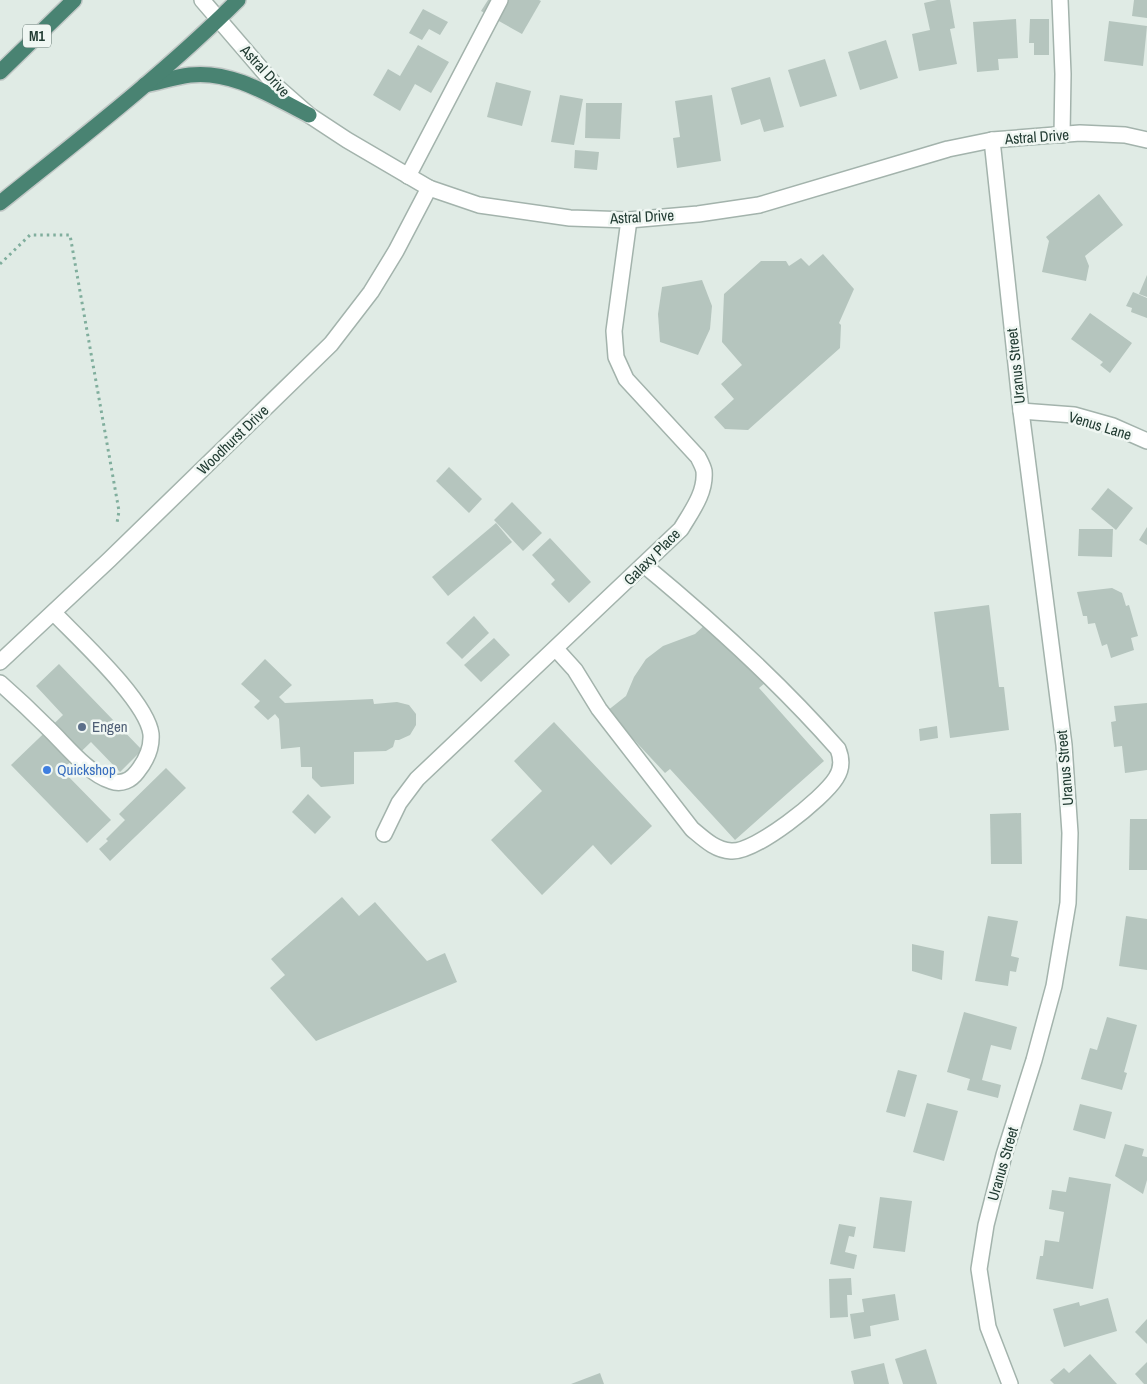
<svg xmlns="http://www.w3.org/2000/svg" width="1147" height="1384" font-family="'Archivo Narrow',sans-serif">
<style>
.building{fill:#b5c5be}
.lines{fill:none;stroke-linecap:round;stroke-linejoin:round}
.service-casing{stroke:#a3b3ac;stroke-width:18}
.minor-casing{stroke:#a3b3ac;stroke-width:18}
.tertiary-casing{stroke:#a3b3ac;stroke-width:18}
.trunk-casing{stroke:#c1c8c6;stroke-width:18}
.path{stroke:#80ae9d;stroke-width:3;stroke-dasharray:2.5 4;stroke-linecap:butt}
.service{stroke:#fff;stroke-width:15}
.minor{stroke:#fff;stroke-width:15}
.tertiary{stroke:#fff;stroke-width:15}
.trunk{stroke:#498372;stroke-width:15}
.service-dot{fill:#5c6f8a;stroke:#f0f7f3;stroke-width:2}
.shop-dot{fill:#3f7fe0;stroke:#f0f7f3;stroke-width:2}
.labels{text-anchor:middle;stroke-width:5;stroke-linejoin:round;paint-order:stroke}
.shield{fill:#f0f7f3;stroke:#5f736c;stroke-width:1}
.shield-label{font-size:14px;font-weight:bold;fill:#213b32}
.street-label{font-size:15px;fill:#213b32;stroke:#f0f7f3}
.service-label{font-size:15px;fill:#4e5e75;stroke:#f0f7f3;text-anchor:start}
.shop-label{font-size:15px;fill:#366cbe;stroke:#f0f7f3;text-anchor:start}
</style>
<rect width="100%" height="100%" fill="#e0ebe5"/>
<g class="building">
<path d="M488,0H539L541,1L522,34L481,11Z"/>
<path d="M937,0H950L955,28L950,29L957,64L919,71L912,34L930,30L924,3Z"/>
<path d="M1134,0H1147V18L1132,16Z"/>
<path d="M423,9L448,22L440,35L429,29L422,40L409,33Z"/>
<path d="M1016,19L1018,58L998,59L999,70L977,72L973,22Z"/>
<path d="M1030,19H1049V55H1034V43H1029Z"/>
<path d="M1109,21L1147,26L1143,66L1104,61Z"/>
<path d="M886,40L898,78L860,90L848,52Z"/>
<path d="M418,45L449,62L431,93L415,84L400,111L373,95L388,69L400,76Z"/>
<path d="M825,59L837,96L800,107L788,70Z"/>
<path d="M770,77L784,127L764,132L760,119L741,125L731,88Z"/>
<path d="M496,82L531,91L522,126L487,117Z"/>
<path d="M560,95L583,99L574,145L551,142Z"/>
<path d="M712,95L721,161L677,168L673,138L680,137L675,101Z"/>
<path d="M586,103H622L620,139L585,138Z"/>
<path d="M575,150L599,152L597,170L574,168Z"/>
<path d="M1099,194L1123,225L1085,256L1089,266L1086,281L1042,272L1049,241L1046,237Z"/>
<path d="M823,254L854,289L839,323L841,325L840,348L748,430L725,429L714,417L734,399L721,384L742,365L722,342L724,294L761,261H786L789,266L801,258L809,266Z"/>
<path d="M1147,275V297L1139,294Z"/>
<path d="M702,280L712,306L710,329L698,355L660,342L658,314L662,287Z"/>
<path d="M1133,292L1147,298V318L1131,312L1132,308L1126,306Z"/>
<path d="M1090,313L1132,343L1110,373L1100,365L1103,362L1071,339Z"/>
<path d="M449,467L482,499L469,513L436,481Z"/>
<path d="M1108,488L1133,508L1116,530L1091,509Z"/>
<path d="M512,502L542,533L523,551L494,520Z"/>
<path d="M496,523L512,542L448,596L432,577Z"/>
<path d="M1147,527V545L1139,540Z"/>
<path d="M1079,529H1113L1112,557L1078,556Z"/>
<path d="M550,538L591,582L569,603L551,584L555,580L532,555Z"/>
<path d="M1112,588L1122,593L1126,606L1129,605L1138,636L1131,638L1134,650L1111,658L1107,644L1102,646L1095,623L1088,624L1087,616H1083L1077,592Z"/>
<path d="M989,605L999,687H1004L1009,730L950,738L934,612Z"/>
<path d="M474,616L489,633L462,659L446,643Z"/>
<path d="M708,622L765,683L759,688L824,761L735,840L670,769L665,773L607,711L626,696L634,677L646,659L663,646L695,634Z"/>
<path d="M494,638L510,655L481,682L464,665Z"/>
<path d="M265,659L292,685L279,697L285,703L373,699L374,704L397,702L409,705L416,714V725L410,735L399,740H395L393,747L386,751L354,752V784L321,787L312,778V767H301L300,747L281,749L279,719L275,714L268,720L254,707L260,701L241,684Z"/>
<path d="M59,664L142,750L120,772L91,742L62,770L111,820L87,843L11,765L63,715L36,686Z"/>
<path d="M1147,703V770L1125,773L1122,746L1114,747L1111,722L1116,721L1114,706Z"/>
<path d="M554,722L652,826L611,865L593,845L542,895L491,840L542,791L514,761Z"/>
<path d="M937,726L938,738L920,741L919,729Z"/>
<path d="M166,768L186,788L110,861L99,849L108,841L106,839L125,820L119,814Z"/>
<path d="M308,794L331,817L315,834L292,812Z"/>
<path d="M1021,813L1022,864H991L990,814Z"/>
<path d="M1130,819H1147V870H1129Z"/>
<path d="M342,897L359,916L375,902L427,961L445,953L457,982L316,1041L270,988L285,975L271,959Z"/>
<path d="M988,916L1018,921L1011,956L1019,958L1016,972L1010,971L1008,986L975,981Z"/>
<path d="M1126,916L1147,919V970L1119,966Z"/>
<path d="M912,944L944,951L942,980L912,971Z"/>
<path d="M964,1012L1017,1027L1011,1050L991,1045L982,1080L1001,1085L998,1098L967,1090L970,1079L947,1072Z"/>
<path d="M1107,1017L1137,1025L1124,1072L1127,1073L1122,1090L1081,1079L1090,1048L1097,1050Z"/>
<path d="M898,1070L917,1075L905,1117L886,1112Z"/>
<path d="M927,1103L958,1111L944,1161L913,1152Z"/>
<path d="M1080,1104L1112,1112L1105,1139L1073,1130Z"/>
<path d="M1125,1144L1144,1149L1142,1156L1147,1157V1180L1143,1194L1115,1176Z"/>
<path d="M1069,1177L1111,1184L1093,1289L1036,1279L1040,1256H1043L1045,1240L1059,1242L1064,1212L1049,1209L1052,1190L1066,1192Z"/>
<path d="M880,1197L912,1201L905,1252L873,1248Z"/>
<path d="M839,1224L856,1227L854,1237L849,1236L845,1252L857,1255L854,1269L830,1264Z"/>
<path d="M851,1278L852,1295H847L848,1317L830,1318L829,1279Z"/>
<path d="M895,1294L899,1320L870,1326L871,1336L854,1339L850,1314L864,1312L862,1299Z"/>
<path d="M1108,1298L1117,1331L1064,1347L1053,1309L1079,1302L1080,1306Z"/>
<path d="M1147,1319V1344L1135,1332Z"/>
<path d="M926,1349L937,1384H903L895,1359Z"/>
<path d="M1090,1354L1117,1384H1054L1050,1380L1064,1368L1069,1373Z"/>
<path d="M1147,1362V1384H1144L1135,1374Z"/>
<path d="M884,1363L889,1384H854L851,1371Z"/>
<path d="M600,1373L604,1384H571Z"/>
</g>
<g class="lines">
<g class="service-casing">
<g id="service">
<path d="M1060,0L1063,74L1062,135"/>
<path d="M408,176L500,0"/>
<path d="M556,649L575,670L599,709L692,829C704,839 715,850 731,851C755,853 823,799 836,778C842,769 842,759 838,749C779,682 713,622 644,565"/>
<path d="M0,683C16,697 32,712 47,727C65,744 87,773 111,781C122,785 131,780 137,772C146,761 152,748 151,734C147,701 78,638 54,613"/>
</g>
</g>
<g class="minor-casing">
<g id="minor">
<path d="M992,140L1021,411L1064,745L1070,833L1068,903L1054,986L1034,1060L1004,1155L986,1225L979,1269L988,1327L1010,1384"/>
<path d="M1021,411L1074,415L1113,426L1147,441"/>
<path d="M0,662L109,560L331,344L371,292L396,251L429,188"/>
<path d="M384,834L399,803L417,779L681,529C691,512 706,493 704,471C703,466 700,461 698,457L626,379L616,357L614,331L629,220"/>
</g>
</g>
<g class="tertiary-casing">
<path id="tertiary" d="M202,0L276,86L309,115L347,140L429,188L479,205L570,218L629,220L698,214L759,205L948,149L992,140L1080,133L1125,135L1147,140"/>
</g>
<g class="trunk-casing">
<g id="trunk">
<path d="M0,72L74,0"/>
<path d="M145,85C160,82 175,77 190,75C233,70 273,97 309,115"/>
<path d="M0,203C81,138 164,74 238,0"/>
</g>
</g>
<path class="path" d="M0,264L30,235H70L119,511L117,523"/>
<use href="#service" class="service"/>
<use href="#minor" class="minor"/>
<use href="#tertiary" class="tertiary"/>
<use href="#trunk" class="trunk"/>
</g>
<circle class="service-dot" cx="82" cy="727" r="5"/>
<circle class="shop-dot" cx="47" cy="770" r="5"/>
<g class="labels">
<rect class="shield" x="23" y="24.5" width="28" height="23" rx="4"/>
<g class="shield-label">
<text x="37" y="41">M1</text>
</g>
<g class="street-label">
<text transform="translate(265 71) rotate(47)" y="5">Astral Drive</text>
<text transform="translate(1037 137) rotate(-4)" y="5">Astral Drive</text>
<text transform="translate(642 217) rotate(-3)" y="5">Astral Drive</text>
<text transform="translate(1016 366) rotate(-96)" y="5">Uranus Street</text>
<text transform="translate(1100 426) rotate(17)" y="5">Venus Lane</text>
<text transform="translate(233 440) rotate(-44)" y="5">Woodhurst Drive</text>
<text transform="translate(652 557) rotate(-45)" y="5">Galaxy Place</text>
<text transform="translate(1065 768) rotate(-95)" y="5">Uranus Street</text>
<text transform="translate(1003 1164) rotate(-74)" y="5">Uranus Street</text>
</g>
<g class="service-label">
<text x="92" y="732">Engen</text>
</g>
<g class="shop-label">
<text x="57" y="775">Quickshop</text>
</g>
</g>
</svg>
